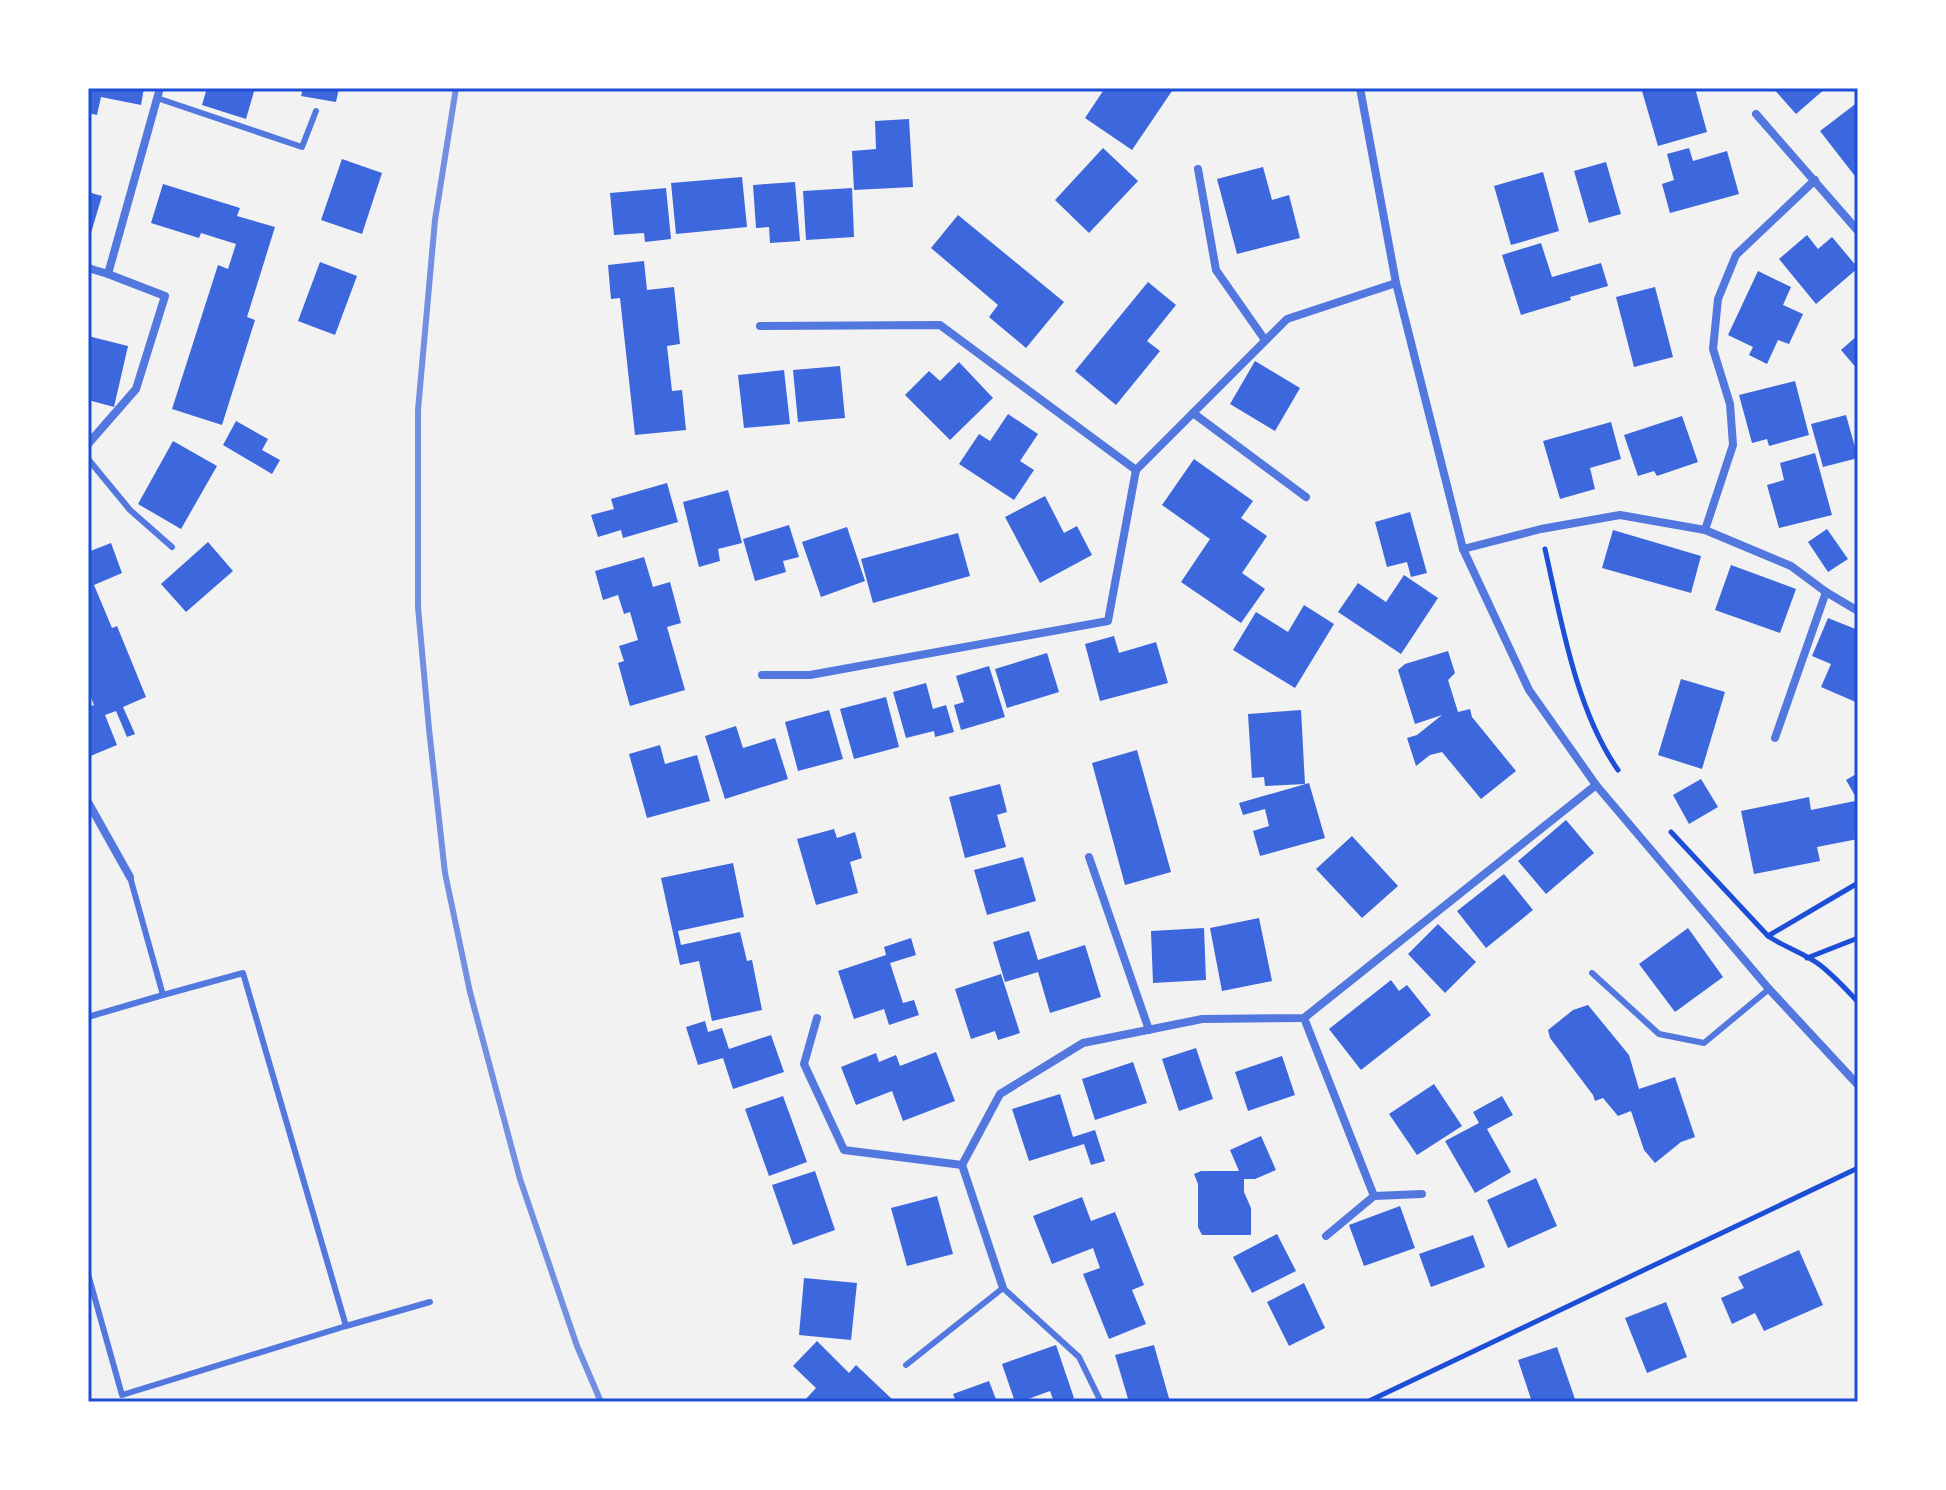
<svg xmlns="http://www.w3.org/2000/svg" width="1946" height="1490" font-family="'Exo 2',sans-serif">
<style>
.building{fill:#3d67dc}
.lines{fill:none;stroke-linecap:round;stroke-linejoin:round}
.path{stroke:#1d4ed8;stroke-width:5}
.service{stroke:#5277de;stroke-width:6}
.minor{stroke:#5277de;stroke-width:8}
.rail{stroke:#7290e2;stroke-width:6}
.neatline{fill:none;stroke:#1d4ed8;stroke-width:3}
</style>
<rect width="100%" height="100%" fill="#f2f2f2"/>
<g class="building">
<path d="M88,88H144L141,105L101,97L97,115L88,113Z"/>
<path d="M207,88H255L246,119L202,105Z"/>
<path d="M303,88H339L336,102L301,96Z"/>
<path d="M1105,88L1114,89L1174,88L1132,150L1085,118Z"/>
<path d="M1655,88H1695L1707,132L1658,146L1642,91Z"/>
<path d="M1773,88H1826L1796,114Z"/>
<path d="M1858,102V180L1820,131Z"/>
<path d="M909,119L913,187L854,190L852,151L876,149L875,121Z"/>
<path d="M1103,148L1138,181L1089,233L1055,200Z"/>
<path d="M1689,148L1693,161L1727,151L1739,194L1670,213L1662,184L1674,180L1667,154Z"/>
<path d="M342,159L382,173L362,234L321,220Z"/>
<path d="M1606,162L1621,214L1589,223L1574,171Z"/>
<path d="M1263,167L1272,200L1289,195L1300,238L1237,254L1217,179Z"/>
<path d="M1543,172L1559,231L1511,245L1494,186Z"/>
<path d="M742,177L747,227L676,234L671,183Z"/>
<path d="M795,182L800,241L770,243L769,227L756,228L753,185Z"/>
<path d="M163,184L240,208L237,216L275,227L247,317L255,320L222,425L172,409L218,265L228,269L236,244L201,233L199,238L151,223Z"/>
<path d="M666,188L671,239L645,242L644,233L614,235L610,193Z"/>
<path d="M852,188L854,237L806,240L803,191Z"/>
<path d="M88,192L102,196L91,233L88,232Z"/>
<path d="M958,215L1064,302L1026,348L989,317L998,305L931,248Z"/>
<path d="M1807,235L1818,249L1832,237L1858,268L1816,304L1779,259Z"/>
<path d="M1541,243L1552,277L1601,263L1608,286L1570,297L1571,300L1521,315L1502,255Z"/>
<path d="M644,261L647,290L674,287L680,344L667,346L672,391L682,390L686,430L635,435L620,298L611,299L608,265Z"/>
<path d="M320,262L357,276L335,335L298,321Z"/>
<path d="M1758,271L1791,287L1783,305L1803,314L1789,344L1778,340L1767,364L1749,355L1753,347L1728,335Z"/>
<path d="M1148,282L1176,305L1147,341L1160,351L1116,405L1075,371Z"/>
<path d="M1655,287L1673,357L1634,367L1616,297Z"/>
<path d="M1858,335V370L1841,350Z"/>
<path d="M88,336L128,346L114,407L88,400Z"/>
<path d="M1255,361L1300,388L1275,431L1230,404Z"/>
<path d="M959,362L993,398L950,440L905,395L929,371L940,381Z"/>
<path d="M840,366L845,418L798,422L793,370Z"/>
<path d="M784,370L790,424L744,428L738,375Z"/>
<path d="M1795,381L1809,435L1769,446L1767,439L1752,443L1739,395Z"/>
<path d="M1008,414L1038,434L1020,461L1034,470L1014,500L959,464L979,434L990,441Z"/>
<path d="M1846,415L1858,458L1823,467L1811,424Z"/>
<path d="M1682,416L1698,462L1657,476L1654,471L1638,476L1624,435Z"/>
<path d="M236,421L268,439L262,450L280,460L272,474L223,445Z"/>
<path d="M1611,422L1621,459L1590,468L1595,489L1560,499L1543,441Z"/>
<path d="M173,441L217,466L181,529L138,504Z"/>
<path d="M1815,453L1832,515L1779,528L1767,485L1784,480L1780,463Z"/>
<path d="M1194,459L1253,501L1241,518L1267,536L1242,573L1265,589L1241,623L1181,582L1210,539L1162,505Z"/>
<path d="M667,483L678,522L623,538L621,530L598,537L591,515L614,509L611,499Z"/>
<path d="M728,490L742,543L718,549L720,561L699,567L683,502Z"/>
<path d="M1045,496L1064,533L1077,526L1092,555L1040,583L1005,517Z"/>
<path d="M1410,512L1427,573L1411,577L1407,562L1387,567L1375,522Z"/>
<path d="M789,525L799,557L783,561L786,572L755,581L743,539Z"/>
<path d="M847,527L865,581L821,597L802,542Z"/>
<path d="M1827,529L1848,559L1828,572L1808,542Z"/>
<path d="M1613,530L1701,556L1691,593L1602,568Z"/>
<path d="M958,533L970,576L873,603L861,559Z"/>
<path d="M208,542L233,571L186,612L161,584Z"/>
<path d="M111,543L122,573L94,585L112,628L117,626L146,697L123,707L135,734L127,737L116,711L105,715L117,745L88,757V707L94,705L88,690V552Z"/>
<path d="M644,557L653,587L670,582L681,623L667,627L685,690L630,706L618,663L624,661L619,646L638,640L630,612L624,614L618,595L603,600L595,571Z"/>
<path d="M1731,565L1796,589L1780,633L1715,610Z"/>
<path d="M1404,575L1438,598L1401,654L1338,612L1358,583L1386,602Z"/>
<path d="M1304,605L1334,624L1295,688L1233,650L1256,612L1288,632Z"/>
<path d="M1828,618L1858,630V703L1821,687L1831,664L1812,656Z"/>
<path d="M1114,636L1119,653L1156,642L1168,683L1100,701L1085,644Z"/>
<path d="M1448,651L1455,673L1448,680L1458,712L1470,709L1472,717L1516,771L1481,799L1442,752L1430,755L1416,766L1407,738L1417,735L1442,715L1415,724L1398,670L1405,664Z"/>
<path d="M1047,653L1059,692L1007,708L995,669Z"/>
<path d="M989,666L1005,717L961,730L954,705L964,702L956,676Z"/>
<path d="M1681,679L1725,692L1702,769L1658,755Z"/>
<path d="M926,683L933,709L946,705L954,732L935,737L934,731L906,738L893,692Z"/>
<path d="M886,697L899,747L854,759L840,709Z"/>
<path d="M829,710L843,759L798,771L785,722Z"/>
<path d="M1301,710L1305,784L1265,786L1264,777L1252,778L1248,714Z"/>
<path d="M736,726L743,748L775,738L788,779L725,799L705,736Z"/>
<path d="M660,745L665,764L697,755L710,801L647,818L629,754Z"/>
<path d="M1137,750L1171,872L1125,885L1092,763Z"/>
<path d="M1858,773V801L1846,780Z"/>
<path d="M1701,779L1718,807L1689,824L1673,795Z"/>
<path d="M1309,783L1325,838L1260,856L1253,831L1269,826L1265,809L1243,815L1239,803Z"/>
<path d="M1000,784L1007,812L997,815L1006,847L965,858L949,797Z"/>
<path d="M1809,797L1811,810L1855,801L1858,818V839L1817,847L1820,861L1754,874L1741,811Z"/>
<path d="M1566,820L1594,853L1546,894L1518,861Z"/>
<path d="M834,829L837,838L855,832L862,858L850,862L858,893L816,905L797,839Z"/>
<path d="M1352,836L1398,886L1362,918L1316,869Z"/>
<path d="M1023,857L1036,901L987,915L974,870Z"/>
<path d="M733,863L744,917L678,931L681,945L740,932L747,961L752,960L762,1010L712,1021L699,961L680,965L661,878Z"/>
<path d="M1504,874L1533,910L1486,948L1457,911Z"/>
<path d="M1259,918L1272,981L1222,991L1210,928Z"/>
<path d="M1438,924L1476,962L1445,993L1408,954Z"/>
<path d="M1204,928L1206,980L1153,983L1151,931Z"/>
<path d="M1688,928L1723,977L1675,1012L1639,964Z"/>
<path d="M1029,931L1038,960L1085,945L1101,997L1050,1013L1038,972L1005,982L993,942Z"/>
<path d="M911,938L916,955L890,963L903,1003L914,1000L919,1015L889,1025L884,1009L854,1019L838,971L886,955L884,947Z"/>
<path d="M1001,974L1020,1033L998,1040L995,1031L971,1039L955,989Z"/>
<path d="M1391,980L1399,991L1407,985L1431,1015L1361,1070L1329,1029Z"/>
<path d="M1588,1005L1629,1055L1639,1089L1675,1077L1695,1137L1681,1142L1655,1163L1644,1150L1631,1111L1618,1116L1603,1098L1595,1101L1593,1095L1550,1038L1548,1030L1573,1010Z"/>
<path d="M705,1021L708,1032L722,1028L729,1049L771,1035L784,1072L733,1089L723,1058L698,1065L686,1027Z"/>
<path d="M1196,1048L1213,1099L1179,1111L1162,1059Z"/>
<path d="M936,1052L955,1101L903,1121L892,1091L856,1105L841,1067L876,1053L879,1062L896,1055L900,1066Z"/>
<path d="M1282,1056L1295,1095L1248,1111L1235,1072Z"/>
<path d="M1133,1062L1147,1103L1095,1120L1082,1079Z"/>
<path d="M1434,1084L1462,1126L1417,1155L1389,1114Z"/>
<path d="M1060,1094L1073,1137L1095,1130L1105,1161L1091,1165L1084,1144L1029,1161L1012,1109Z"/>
<path d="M783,1096L807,1162L769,1176L745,1109Z"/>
<path d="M1502,1096L1513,1115L1487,1129L1511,1172L1475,1193L1445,1141L1479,1123L1473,1112Z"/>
<path d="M1261,1136L1276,1170L1255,1179H1244V1192L1251,1208V1235H1202L1198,1227V1184L1194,1174L1201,1171H1239L1230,1150Z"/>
<path d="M815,1171L835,1230L793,1245L772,1185Z"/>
<path d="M1536,1178L1557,1226L1508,1248L1487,1200Z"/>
<path d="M937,1196L953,1254L907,1266L891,1208Z"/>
<path d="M1082,1197L1091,1221L1115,1212L1144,1285L1132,1290L1146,1324L1109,1339L1083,1274L1100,1268L1093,1248L1052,1264L1033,1216Z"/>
<path d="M1400,1206L1415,1248L1364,1266L1349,1225Z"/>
<path d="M1277,1234L1296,1271L1252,1293L1233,1257Z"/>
<path d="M1473,1235L1485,1267L1431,1287L1419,1254Z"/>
<path d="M1799,1250L1823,1305L1764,1331L1755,1313L1732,1324L1721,1298L1744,1288L1738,1277Z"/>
<path d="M804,1278L857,1283L851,1340L799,1335Z"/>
<path d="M1304,1283L1325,1328L1289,1346L1267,1302Z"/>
<path d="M1666,1302L1687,1357L1647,1373L1625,1318Z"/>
<path d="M817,1341L849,1373L856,1365L895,1402H803L816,1388L793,1366Z"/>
<path d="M1056,1345L1074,1398L1064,1402H1054L1050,1391L1020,1402H1015L1002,1364Z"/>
<path d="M1154,1345L1170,1402H1129L1115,1355Z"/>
<path d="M1557,1347L1576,1402H1532L1518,1360Z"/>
<path d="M989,1381L997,1402H956L953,1394Z"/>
</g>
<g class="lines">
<g class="path">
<path d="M1545,549C1561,620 1576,710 1618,770"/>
<path d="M1671,832L1768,936C1784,947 1804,953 1820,965C1834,976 1846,989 1858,1002"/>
<path d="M1768,936L1858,883"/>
<path d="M1807,958L1858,938"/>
<path d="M1367,1402L1858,1168"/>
</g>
<g class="service">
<path d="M157,98L302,147L316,111"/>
<path d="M88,459L130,510L172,547"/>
<path d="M130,877L163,995L243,973L346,1326L430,1302"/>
<path d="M1592,973L1659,1034L1704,1043L1769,989"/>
<path d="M88,1017L163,995"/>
<path d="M88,1274L122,1395L346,1326"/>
<path d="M906,1365L1003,1288L1079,1357L1101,1402"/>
</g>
<g class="minor">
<path d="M1360,88L1396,283L1463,549L1529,690L1596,785L1769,989L1858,1085"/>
<path d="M1756,114L1858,231"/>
<path d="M1198,169L1216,270L1265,340"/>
<path d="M88,268L108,274L160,88"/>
<path d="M760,326L940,325L1136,470"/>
<path d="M1193,413L1306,497"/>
<path d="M88,444L136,389L165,296L108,274"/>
<path d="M1705,530L1733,445L1730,404L1713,349L1718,299L1736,255L1815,180"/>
<path d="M1463,549L1541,529L1620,515L1705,530L1791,566L1826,592L1858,611"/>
<path d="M762,675H810L1108,621L1136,470L1287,319L1396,283"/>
<path d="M1775,738L1826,592"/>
<path d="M88,802L130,877"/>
<path d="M1089,857L1149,1030"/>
<path d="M817,1018L804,1064L844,1150L962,1165L1003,1288"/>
<path d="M1304,1018L1374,1196L1326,1236"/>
<path d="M962,1165L1000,1094L1083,1043L1202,1019L1304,1018L1596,785"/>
<path d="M1374,1196L1422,1194"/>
</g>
<path class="rail" d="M456,88L435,220L418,410V607L429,729L445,873L470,992L520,1179L577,1346L601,1402"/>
</g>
<rect width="1946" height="1490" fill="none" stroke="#ffffff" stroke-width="180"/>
<rect x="90" y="90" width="1766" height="1310" class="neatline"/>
</svg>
